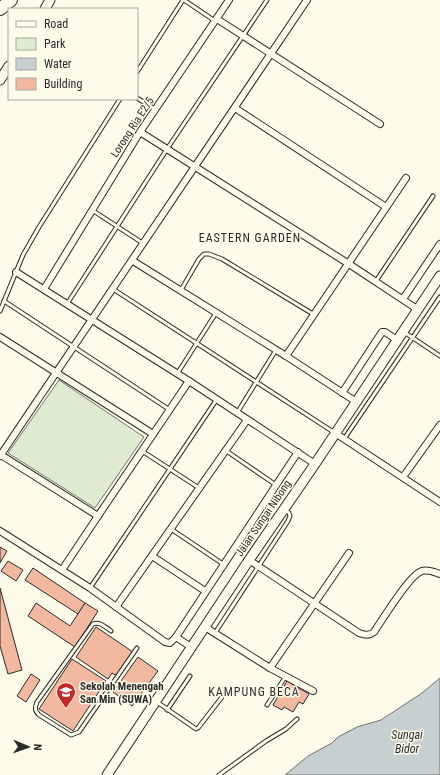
<svg xmlns="http://www.w3.org/2000/svg" width="440" height="775" font-family="'Roboto Condensed',sans-serif">
<style>
.green{fill:#deebd1;stroke:#74746e}
.water{fill:#c7d0d0;stroke:#74746e}
.building{fill:#f2b8a0;stroke:#2b2b2b}
.lines{fill:none;stroke-linecap:round;stroke-linejoin:round}
.lane-casing{stroke:#2b2b2b;stroke-width:5}
.street-casing{stroke:#2b2b2b;stroke-width:8}
.secondary-casing{stroke:#2b2b2b;stroke-width:11}
.highway-casing{stroke:#2b2b2b;stroke-width:14}
.lane{stroke:#fdfbea;stroke-width:3}
.street{stroke:#fdfbea;stroke-width:6}
.secondary{stroke:#fdfbea;stroke-width:9}
.highway{stroke:#fdfbea;stroke-width:12}
.labels{text-anchor:middle;stroke-width:3;stroke-linejoin:round;paint-order:stroke}
.street-label{font-size:11px;fill:#2b2b2b;stroke:#fdfbea}
.poi-label{font-size:11px;font-weight:bold;fill:#2b2b2b;stroke:#fdfbea;text-anchor:start}
.neighbourhood-label{font-size:12px;letter-spacing:1px;fill:#2b2b2b;stroke:#fdfbea}
.water-label{font-size:12px;font-style:italic;fill:#2b2b2b;stroke:#fdfbea}
</style>
<rect width="100%" height="100%" fill="#fdfbea"/>
<path class="green" d="M59,380L144,437L95,508L8,453Z"/>
<path class="water" d="M440,678V775H285L308,756L332,743L338,737L357,727L381,720L422,693Z"/>
<g class="building">
<path d="M0,547L7,551L0,563Z"/>
<path d="M8,561L23,570L16,581L1,571Z"/>
<path d="M33,568L85,603L78,614L25,580Z"/>
<path d="M0,588L22,670L8,674L0,646Z"/>
<path d="M36,603L70,626L85,603L98,611L75,647L28,616Z"/>
<path d="M96,627L133,652L117,676L112,673L108,679L76,657Z"/>
<path d="M138,657L158,671L132,706L113,692Z"/>
<path d="M72,659L106,681L73,731L39,709Z"/>
<path d="M31,674L40,680L26,702L17,696Z"/>
<path d="M287,681L309,694L303,704L299,702L293,712L284,707L282,710L273,705Z"/>
</g>
<g class="lines">
<g class="lane-casing">
<g id="lane">
<path d="M184,0L215,21"/>
<path d="M137,72L183,0"/>
<path d="M137,98L155,109"/>
<path d="M92,210L144,244"/>
<path d="M376,281L433,196"/>
<path d="M113,289L335,433"/>
<path d="M181,290L199,259L204,254H209L222,259L313,314"/>
<path d="M4,301L170,410"/>
<path d="M67,304L167,149L267,0"/>
<path d="M0,311L23,255L39,227L120,99"/>
<path d="M404,332L440,356"/>
<path d="M177,374L216,313"/>
<path d="M237,413L276,350"/>
<path d="M344,439L440,297"/>
<path d="M225,450L276,485"/>
<path d="M142,451L199,488"/>
<path d="M171,529L223,564"/>
<path d="M90,588L217,399"/>
<path d="M111,631C105,627 100,621 93,624L37,702C35,708 34,710 39,715L71,735L79,732L137,648"/>
<path d="M215,633L288,521L290,516L289,513L285,510"/>
<path d="M157,702L196,729L198,728L222,697"/>
<path d="M267,705L286,676"/>
<path d="M167,710L190,676"/>
<path d="M219,775L266,741L286,729L297,719"/>
</g>
</g>
<g class="street-casing">
<g id="street">
<path d="M217,19L380,124"/>
<path d="M235,108L386,207"/>
<path d="M140,132L349,264L417,309"/>
<path d="M133,261L286,356L355,401"/>
<path d="M16,272L189,381L315,464"/>
<path d="M44,289L140,132L229,0"/>
<path d="M403,299L440,244"/>
<path d="M0,337L153,434"/>
<path d="M286,356L406,178"/>
<path d="M342,393L382,332H385L397,340"/>
<path d="M335,433L440,502"/>
<path d="M1,455L98,516"/>
<path d="M0,456L307,0"/>
<path d="M403,477L440,425"/>
<path d="M0,531L90,588L165,642L170,643L176,637L298,452"/>
<path d="M152,556L205,591"/>
<path d="M249,560L359,633C365,635 369,636 374,632C382,620 411,573 422,571C428,569 434,572 440,574"/>
<path d="M62,570L98,516L189,381"/>
<path d="M116,607L247,420"/>
<path d="M205,627L270,668L313,691"/>
<path d="M176,637L191,647"/>
<path d="M270,668L349,553"/>
</g>
</g>
<g class="secondary-casing">
<g id="secondary">
<path d="M45,9L50,0"/>
<path d="M0,80L9,66"/>
<path d="M107,775L249,560L315,464L440,276"/>
</g>
</g>
<g class="highway-casing">
<path id="highway" d="M0,9L11,0"/>
</g>
<use href="#lane" class="lane"/>
<use href="#street" class="street"/>
<use href="#secondary" class="secondary"/>
<use href="#highway" class="highway"/>
</g>
<defs>
<g id="school-pin" transform="scale(1)"><path d="M0 17L-7.5 6A9.5 9.5 0 1 1 7.5 6Z" fill="#c62828" stroke="#fdfbea"/><path d="M0-5L7-2L0 1L-7-2ZM-4 1L0 2.5L4 1V4Q0 6-4 4Z" fill="#fff"/></g>
</defs>
<g fill-rule="evenodd">
<use href="#school-pin" x="66" y="692"/>
</g>
<g class="labels">
<g class="street-label">
<text transform="translate(132 127) rotate(-57)" y="4">Lorong Ria E2/5</text>
<text transform="translate(263 518) rotate(-56)" y="4">Jalan Sungai Nibong</text>
</g>
<g class="poi-label">
<text x="80" y="690">Sekolah Menengah<tspan x="80" dy="13">San Min (SUWA)</tspan></text>
</g>
<g class="neighbourhood-label">
<text x="250" y="242">EASTERN GARDEN</text>
<text x="254" y="696">KAMPUNG BECA</text>
</g>
<g class="water-label">
<text x="407" y="739">Sungai<tspan x="407" dy="14">Bidor</tspan></text>
</g>
</g>
<rect x="8" y="8" width="130" height="92" fill="#fdfbea" stroke="#a9a89e"/>
<rect x="16" y="21" width="20" height="6" fill="#fdfbea" stroke="#a9a89e"/>
<text x="44" y="28" font-size="12" fill="#2b2b2b">Road</text>
<rect x="16" y="38" width="20" height="12" fill="#deebd1" stroke="#a9a89e"/>
<text x="44" y="48" font-size="12" fill="#2b2b2b">Park</text>
<rect x="16" y="58" width="20" height="12" fill="#c7d0d0" stroke="#a9a89e"/>
<text x="44" y="68" font-size="12" fill="#2b2b2b">Water</text>
<rect x="16" y="78" width="20" height="12" fill="#f2b8a0" stroke="#a9a89e"/>
<text x="44" y="88" font-size="12" fill="#2b2b2b">Building</text>
<g transform="translate(28 747) rotate(92)" stroke="#fdfbea" stroke-width="3" paint-order="stroke">
<path d="M0-3L7 15L0 10L-7 15Z" fill="#2b2b2b"/>
<text y="-6" font-size="11" font-weight="bold" text-anchor="middle" fill="#2b2b2b">N</text>
</g>
</svg>
